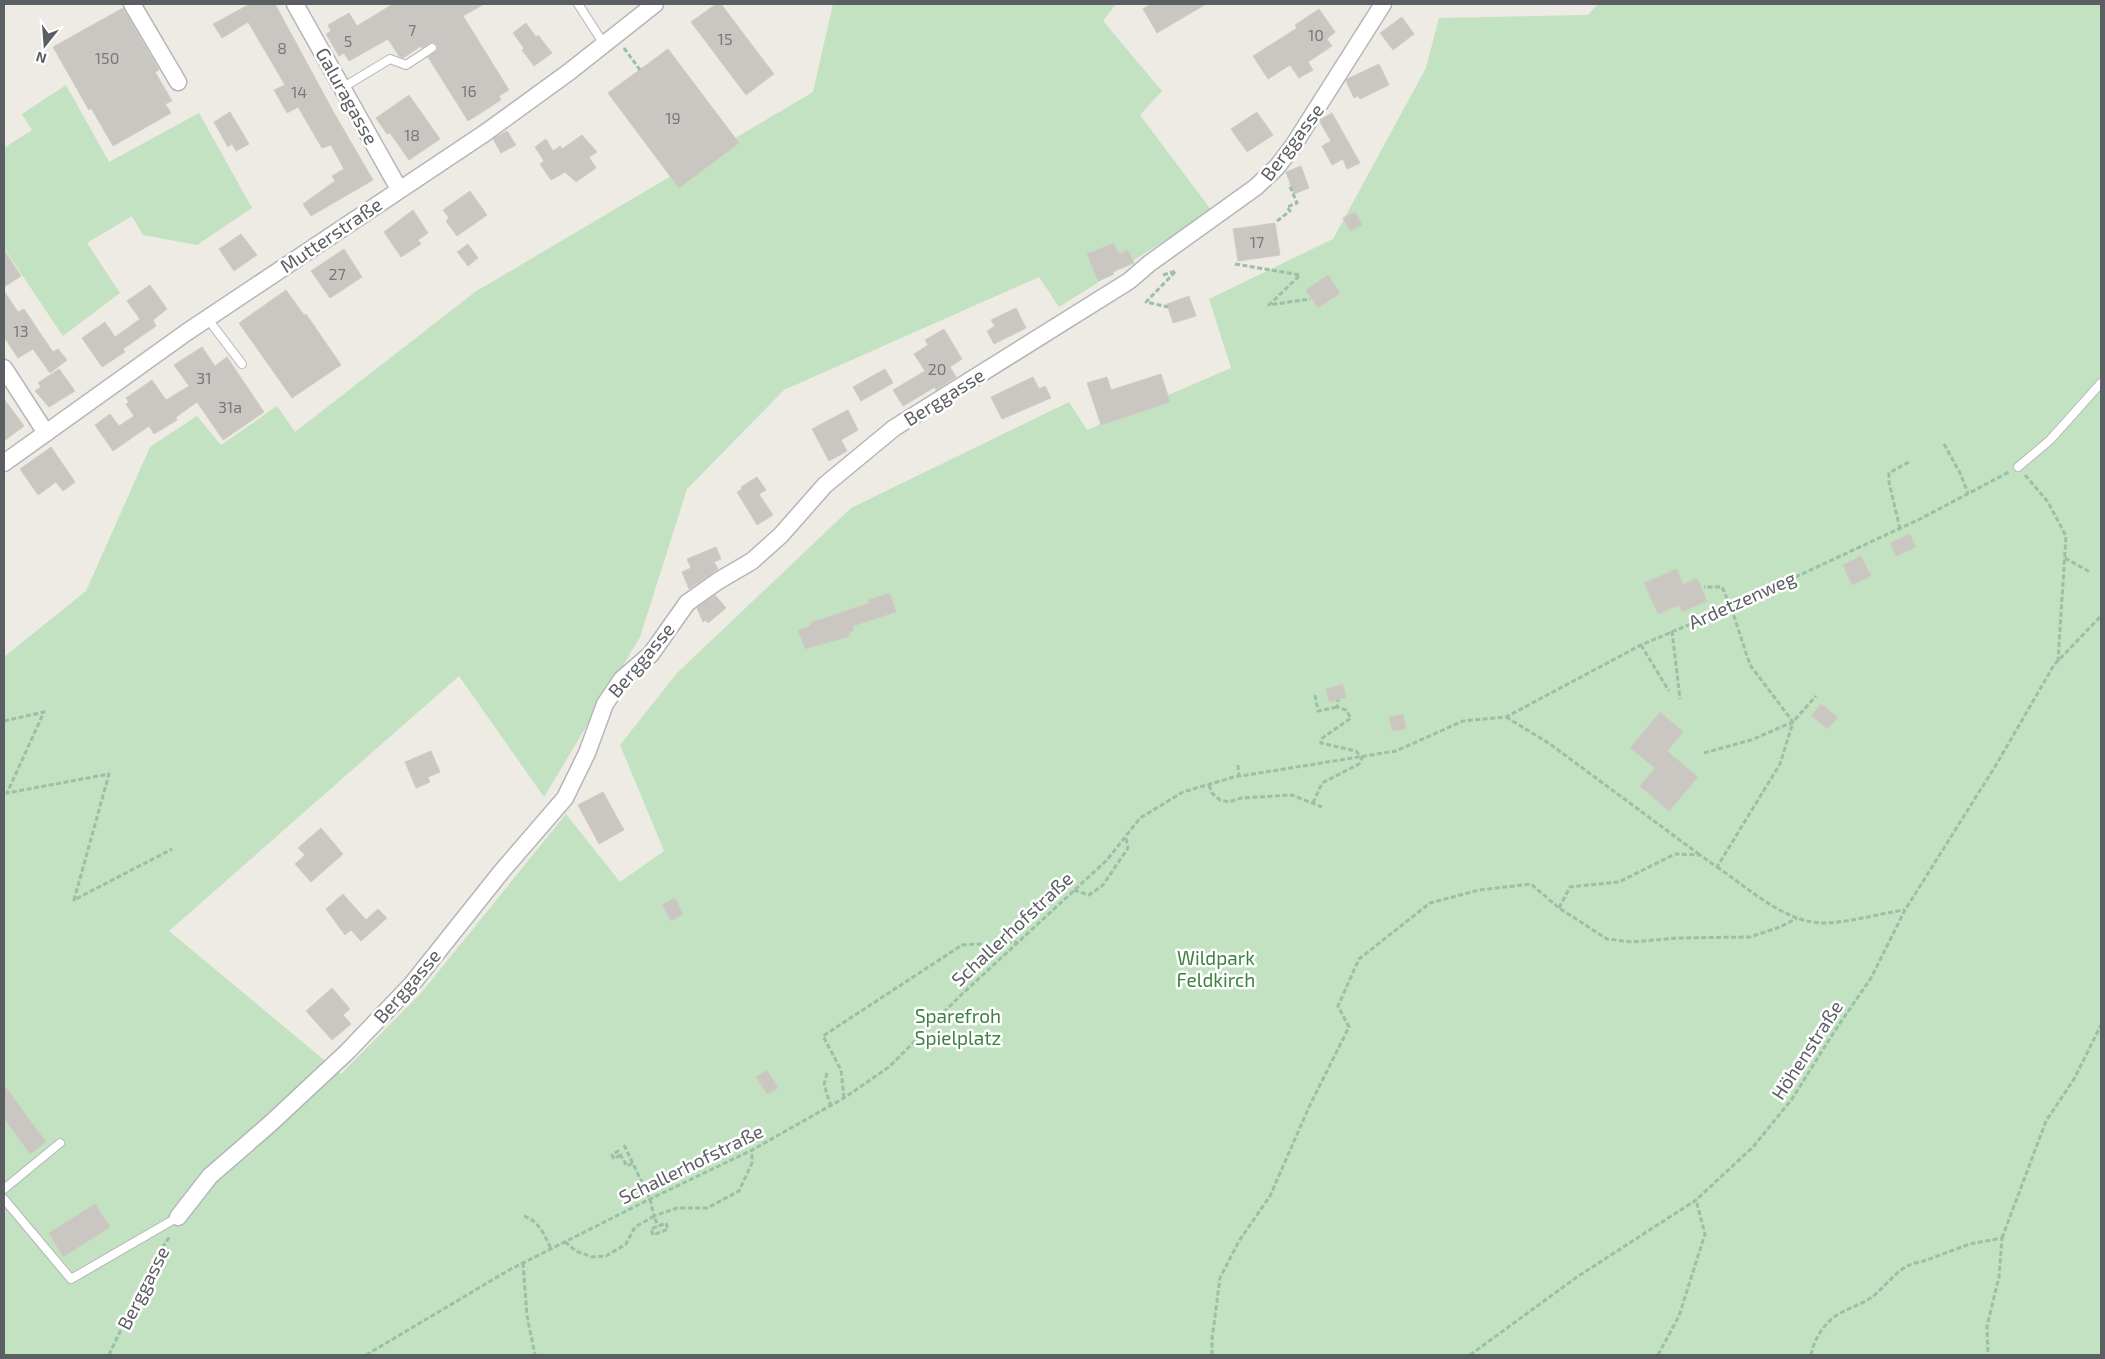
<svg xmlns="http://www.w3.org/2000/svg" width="2105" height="1359" font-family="'Exo 2',sans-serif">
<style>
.green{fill:#c2e2c2}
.building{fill:#cac7c2;stroke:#d1ccc2}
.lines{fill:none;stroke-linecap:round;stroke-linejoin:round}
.service-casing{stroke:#b4b6b9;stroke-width:10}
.minor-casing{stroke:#b4b6b9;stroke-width:19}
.path{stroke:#9ac0a5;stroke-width:3;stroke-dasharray:5 2.5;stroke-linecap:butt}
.service{stroke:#fff;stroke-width:8}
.minor{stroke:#fff;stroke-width:16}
.labels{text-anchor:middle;stroke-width:5;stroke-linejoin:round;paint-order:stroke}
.number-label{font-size:16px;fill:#77797b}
.street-label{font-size:19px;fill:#5b5f63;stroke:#fff}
.park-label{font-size:19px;fill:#3d8140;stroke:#fff}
</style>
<rect width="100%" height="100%" fill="#edebe3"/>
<g class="green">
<path d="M833,4H1116L1103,21L1162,91L1140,115L1212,211L1059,307L1039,277L784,390L687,489L640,637L544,797L459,676L169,931L341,1074L421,993L566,814L620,882L664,851L620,745L677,673L851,508L1069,402L1087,430L1231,368L1209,299L1333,239L1426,68L1439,18L1588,15L1598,4H2101V1355H4V657L86,591L150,447L197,416L221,445L277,406L295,432L475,292L813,92Z"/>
<path d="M66,85L109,162L199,113L252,208L197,245L143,235L132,216L87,243L120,293L63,336L4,248V148L32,130L22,114Z"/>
</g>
<g class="building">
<path d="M250,4H275L334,113L373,180L311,216L303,204L335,181L332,176L344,169L331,145L322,148L298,107L287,113L274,90L285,85L248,22L222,38L213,24Z"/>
<path d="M393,4H484L463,16L509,90L499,96L501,100L468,121L428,57L437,50V45L434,43H429L422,48L421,46L403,58L399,56L388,39L349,61L344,53L339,56L326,34L331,31L328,25L349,13L357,26Z"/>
<path d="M716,4H721L774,74L746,95L691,22Z"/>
<path d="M1151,4H1206L1157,33L1143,9Z"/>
<path d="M123,8L159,70L155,72L172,101L165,104L171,113L113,146L91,108L89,110L53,47Z"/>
<path d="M1319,9L1335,32L1327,39L1332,46L1308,62L1313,70L1299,78L1290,65L1268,79L1253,56L1297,28L1295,25Z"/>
<path d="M1402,17L1414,34L1393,50L1380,33Z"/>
<path d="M526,23L536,37L538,35L552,53L534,66L522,50L524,48L513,33Z"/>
<path d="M668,49L739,143L679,188L608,93Z"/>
<path d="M1379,64L1389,85L1360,99L1358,96L1354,98L1346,81L1347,79Z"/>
<path d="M409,95L440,139L409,160L390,133L387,134L376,118Z"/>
<path d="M230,112L249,144L236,151L232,144L228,147L214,122Z"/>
<path d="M1257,112L1273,135L1247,152L1231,129Z"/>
<path d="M1332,113L1360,163L1347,169L1343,159L1332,165L1322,146L1331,141L1320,122L1323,118Z"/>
<path d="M507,131L516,145L501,153L493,139Z"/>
<path d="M582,135L597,152L589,157L596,168L576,182L565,172L551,180L540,164L544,161L535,147L546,139L553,151L560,146L562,149Z"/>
<path d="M1301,166L1309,188L1294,194L1286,172Z"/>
<path d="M470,191L487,215L457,236L446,221L449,218L443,210Z"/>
<path d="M413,210L428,233L418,240L421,244L401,257L384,232Z"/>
<path d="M1355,212L1362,225L1350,231L1343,218Z"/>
<path d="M1275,223L1280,255L1238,261L1233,229Z"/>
<path d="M241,234L257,255L234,271L219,249Z"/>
<path d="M1114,243L1119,254L1128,250L1134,263L1112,272L1114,274L1098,281L1087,254Z"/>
<path d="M468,244L478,258L468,266L457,252Z"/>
<path d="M344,249L362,277L330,298L311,271Z"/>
<path d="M4,250L21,276L4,287Z"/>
<path d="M1328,275L1340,293L1318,308L1306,290Z"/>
<path d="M150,285L167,309L153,320L156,326L123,349L125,352L102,367L82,338L105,322L115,337L140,319L127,301Z"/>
<path d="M286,290L304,315L306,314L341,365L292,398L239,323Z"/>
<path d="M4,291L18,312L24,309L53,352L58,349L67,360L50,373L33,349L18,358L4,337Z"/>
<path d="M1189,296L1196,316L1173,323L1167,304Z"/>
<path d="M1016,308L1026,328L994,344L987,331L995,326L991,320Z"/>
<path d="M944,329L962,359L950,367L956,377L936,390L935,387L903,406L893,390L925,371L914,354L928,345L925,340Z"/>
<path d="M202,347L215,366L227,357L264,412L223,440L197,402L176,417L177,420L154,434L149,426L113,451L95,425L110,414L119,426L134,416L126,404L129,402L126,398L152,380L166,400L189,386L174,365Z"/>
<path d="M59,369L75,391L49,407L35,391L41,387L38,383Z"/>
<path d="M885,369L893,383L861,401L853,387Z"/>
<path d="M1161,374L1170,402L1101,425L1087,383L1107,377L1111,390Z"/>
<path d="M1033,377L1039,389L1045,386L1051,398L1002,419L991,397Z"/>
<path d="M4,399L24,426L4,441Z"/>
<path d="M848,410L858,430L841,440L847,451L829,461L812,429Z"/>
<path d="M51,447L75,482L63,491L56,482L38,495L20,469Z"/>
<path d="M757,477L766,490L759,494L773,515L757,525L737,492L742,489L741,487Z"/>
<path d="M1910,534L1916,547L1896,556L1890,543Z"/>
<path d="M716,547L721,559L714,562L718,569L689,589L682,572L691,568L687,559Z"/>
<path d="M1861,556L1871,576L1852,585L1843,565Z"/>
<path d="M1677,569L1683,585L1697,578L1707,601L1682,612L1679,605L1658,614L1644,583Z"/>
<path d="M890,593L896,612L853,626L854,631L849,633L850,636L805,649L798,630L811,626L810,623L869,603L868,600Z"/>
<path d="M715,595L726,608L708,623L706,620L703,622L697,608Z"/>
<path d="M1343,684L1346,698L1329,702L1326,689Z"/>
<path d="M1821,704L1838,717L1828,729L1811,716Z"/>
<path d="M1660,712L1683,732L1667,751L1698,777L1669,811L1640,786L1655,768L1630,748Z"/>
<path d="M1403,714L1406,729L1392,731L1389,717Z"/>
<path d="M431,751L440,772L428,777L430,782L416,788L405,762Z"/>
<path d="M603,792L624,830L599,844L578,805Z"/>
<path d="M321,828L343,854L311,882L295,864L305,855L298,848Z"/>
<path d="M343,894L366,920L378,909L387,918L361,941L351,930L345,935L326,909Z"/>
<path d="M675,898L683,914L671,921L662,905Z"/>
<path d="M332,988L350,1009L343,1015L351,1024L332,1040L306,1011Z"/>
<path d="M767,1070L778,1088L767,1094L756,1077Z"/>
<path d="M4,1085L46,1142L30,1154L4,1118Z"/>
<path d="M95,1204L110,1227L63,1257L49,1233Z"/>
</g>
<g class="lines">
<g class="service-casing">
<g id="service">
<path d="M578,4L604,44"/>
<path d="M342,88L390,59L406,65L432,48"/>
<path d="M207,318L242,364"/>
<path d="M2018,467L2050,440L2101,383"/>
<path d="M4,1189L60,1143"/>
<path d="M4,1199L71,1279L178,1217"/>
</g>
</g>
<g class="minor-casing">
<g id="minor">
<path d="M132,4L178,82"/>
<path d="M295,4L399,189"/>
<path d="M4,368L46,433"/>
<path d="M4,463L187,332L485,133L569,72L655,4"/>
<path d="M178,1217L210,1176L271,1123L347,1052L412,984L502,871L565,798L587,753L605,704L622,679L651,654L687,603L718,581L752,561L781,535L825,485L894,428L1129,281L1150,263L1256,187L1277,167L1293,146L1383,4"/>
</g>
</g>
<g class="path">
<path d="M624,48L640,70"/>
<path d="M1277,221L1290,211L1287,207L1297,203L1289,184"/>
<path d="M1235,264L1300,275L1269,305L1310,299"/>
<path d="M1163,275L1176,271L1146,302L1168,307"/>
<path d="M1944,444L1960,473L1968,493"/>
<path d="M2025,475L2048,502L2066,536L2058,661"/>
<path d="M1900,529L1889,482V473L1909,462"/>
<path d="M2065,558L2090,572"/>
<path d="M1672,631L1680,699"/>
<path d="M1641,645L1669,691"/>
<path d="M1315,695L1318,711L1337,707"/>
<path d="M1506,717L1550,744L1700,855"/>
<path d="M4,721L44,712L7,793L109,774L74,900L172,849"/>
<path d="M1704,753L1751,740L1793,722L1816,696"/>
<path d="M1238,765L1239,777"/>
<path d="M1209,785L1212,793L1220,800L1229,802L1241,798L1292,795L1322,807"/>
<path d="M1313,803L1322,783L1359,764L1362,758L1356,751L1321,743V739L1351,718L1346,710L1337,707L1338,700"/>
<path d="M1717,867C1747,887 1786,924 1825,923C1851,922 1878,914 1904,910"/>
<path d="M1074,890L1089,895L1103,885L1128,848L1126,838"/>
<path d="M1559,908L1570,887L1619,882L1675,854L1700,855L1717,867L1780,764L1793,722L1750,665L1731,607L1722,587H1704"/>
<path d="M827,1073L824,1085L831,1106"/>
<path d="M844,1098L841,1070L823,1036L962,945L1017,942"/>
<path d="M624,1145L650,1199L654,1216L677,1208H707L739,1191L752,1163V1150"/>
<path d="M620,1155L614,1159L612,1155L618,1151L627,1166L633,1163"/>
<path d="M524,1216C539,1221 545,1236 551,1249"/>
<path d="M666,1223L668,1229L653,1235L651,1229Z"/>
<path d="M2002,1238L2046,1121L2074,1079L2101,1025"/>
<path d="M565,1242L576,1251L592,1257L606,1256L626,1244L635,1227L654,1216L658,1226"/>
<path d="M523,1263L527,1316L535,1355"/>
<path d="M109,1355L153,1262L170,1236"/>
<path d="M366,1355L509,1270L650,1199L752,1150L844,1098L889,1067L961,995L1107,860L1140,818L1183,792L1234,777L1396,751L1463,721L1506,717L1641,645L1731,607L1920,519L2009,472"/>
<path d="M1212,1355V1339L1220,1278L1239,1241L1270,1196L1309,1107L1349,1027L1338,1006L1359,959L1430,903L1479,890L1531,884L1559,908L1607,939L1632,942L1678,938L1750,937L1780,927L1797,918"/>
<path d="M1470,1355L1577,1277L1696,1200L1753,1147L1792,1099L1834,1032L1871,978L1905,910L1996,765L2054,665L2101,616"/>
<path d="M1658,1355L1679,1316L1705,1234L1696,1200"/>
<path d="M1811,1355C1814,1340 1822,1327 1834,1317C1845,1309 1861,1305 1872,1297C1887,1286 1900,1263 1921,1262L1970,1244L2002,1238L1999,1277L1987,1326L1988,1355"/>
</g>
<use href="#service" class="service"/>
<use href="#minor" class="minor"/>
</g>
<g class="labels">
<g class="number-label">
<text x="412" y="36">7</text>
<text x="1316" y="41">10</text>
<text x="725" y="45">15</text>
<text x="348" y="47">5</text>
<text x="282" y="54">8</text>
<text x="107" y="64">150</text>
<text x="469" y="97">16</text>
<text x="299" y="98">14</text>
<text x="673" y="124">19</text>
<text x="412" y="141">18</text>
<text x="1257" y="248">17</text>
<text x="337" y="280">27</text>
<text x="21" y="337">13</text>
<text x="937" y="375">20</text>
<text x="204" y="384">31</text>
<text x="230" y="413">31a</text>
</g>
<g class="street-label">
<text transform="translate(347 96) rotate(61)" y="7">Galuragasse</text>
<text transform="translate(1292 142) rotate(-53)" y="7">Berggasse</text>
<text transform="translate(331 235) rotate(-34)" y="7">Mutterstraße</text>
<text transform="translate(944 397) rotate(-32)" y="7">Berggasse</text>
<text transform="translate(1742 600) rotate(-24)" y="7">Ardetzenweg</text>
<text transform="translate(641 660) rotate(-50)" y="7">Berggasse</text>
<text transform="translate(1012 929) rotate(-43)" y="7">Schallerhofstraße</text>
<text transform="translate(407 986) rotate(-49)" y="7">Berggasse</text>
<text transform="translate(1807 1050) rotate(-57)" y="7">Höhenstraße</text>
<text transform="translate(691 1164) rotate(-26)" y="7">Schallerhofstraße</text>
<text transform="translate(143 1288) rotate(-63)" y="7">Berggasse</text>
</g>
<g class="park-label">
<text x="1216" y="965">Wildpark<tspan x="1216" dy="22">Feldkirch</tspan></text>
<text x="958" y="1023">Sparefroh<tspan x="958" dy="22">Spielplatz</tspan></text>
</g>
</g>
<rect width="2105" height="1359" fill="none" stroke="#5b5f63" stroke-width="10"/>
<g transform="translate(45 45) rotate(197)" stroke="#ffffff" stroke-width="4" paint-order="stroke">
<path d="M0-4L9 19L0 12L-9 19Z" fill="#5b5f63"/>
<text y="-8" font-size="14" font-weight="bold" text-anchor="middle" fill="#5b5f63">N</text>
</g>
</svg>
